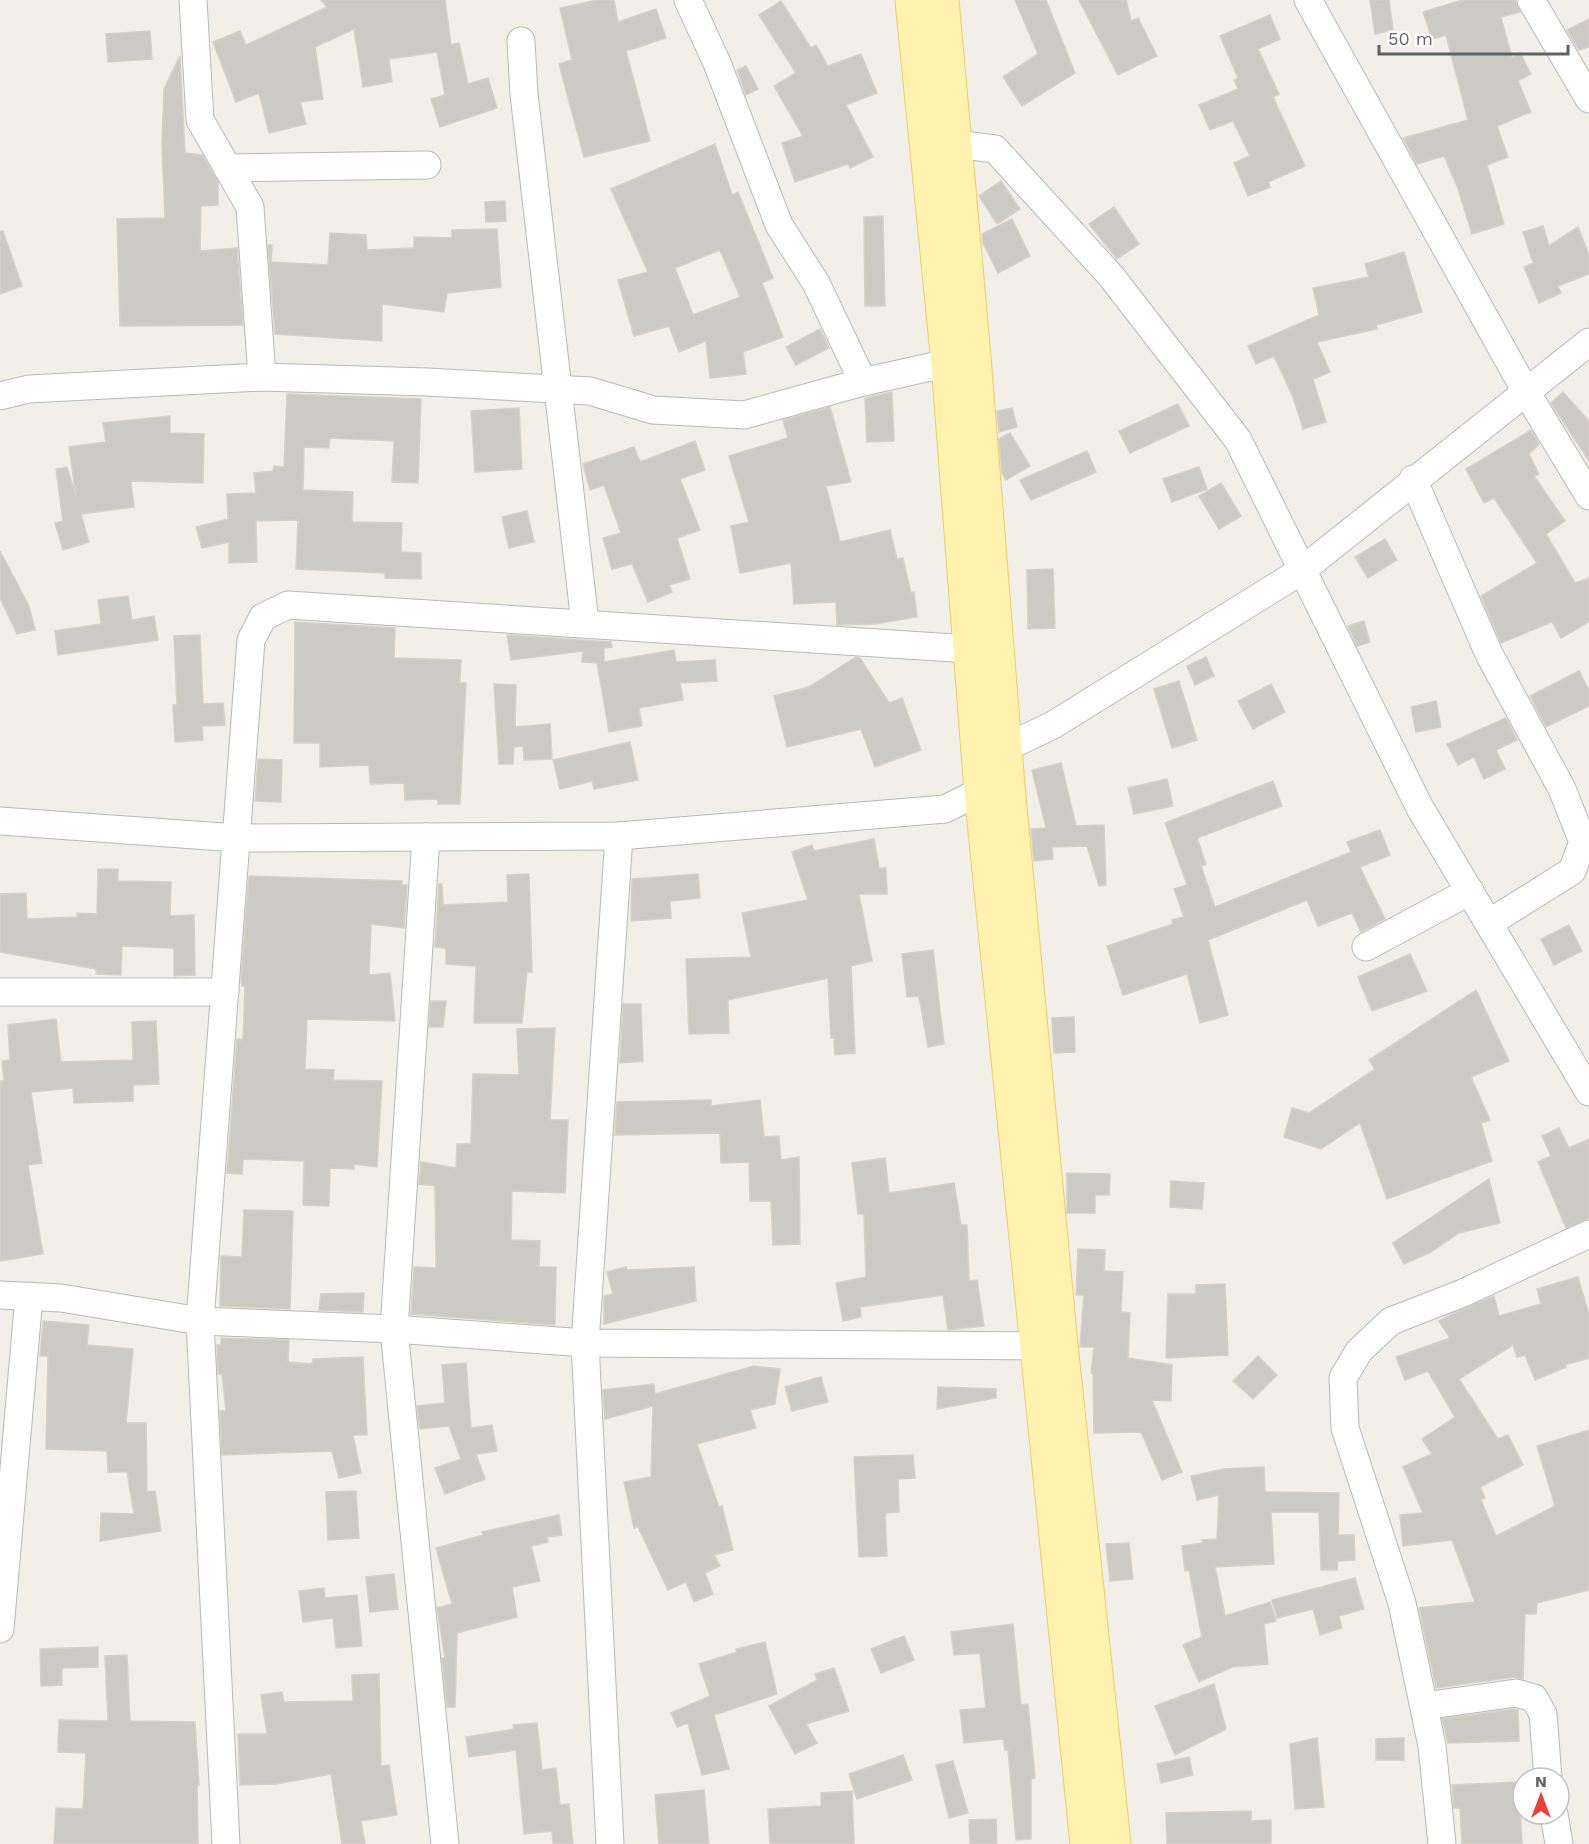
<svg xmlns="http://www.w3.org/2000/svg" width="1589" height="1844" font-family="'Work Sans',sans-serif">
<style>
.building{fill:#cccac5;stroke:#d6d1c6;stroke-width:1.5;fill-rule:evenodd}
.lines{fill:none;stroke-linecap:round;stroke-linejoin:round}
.minor-casing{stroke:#b5b8bc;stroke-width:29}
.major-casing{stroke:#f2c960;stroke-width:35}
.minor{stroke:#fff;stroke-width:27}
.major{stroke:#fff2af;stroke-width:33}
</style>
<rect width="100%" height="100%" fill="#f1efe8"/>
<g class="building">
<path d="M321,0H445L451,45L459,43L468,84L488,78L497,108L440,127L431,99L445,95L437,52L389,59L392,82L363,87L354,29L315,47L323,99L300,102L306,124L269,133L259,93L236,102L213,42L240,31L246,45L327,7Z"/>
<path d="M597,0H614L618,22L656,9L666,38L626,51L650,141L584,157L559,64L572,60L560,8Z"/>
<path d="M1015,0H1046L1075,73L1022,106L1003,77L1038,54Z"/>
<path d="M1079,0H1126L1131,21L1138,18L1157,56L1118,75Z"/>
<path d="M1370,0H1389L1393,30L1375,34Z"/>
<path d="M1462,0H1515L1520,12L1501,17L1512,58L1520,53L1531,74L1518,81L1531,112L1497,126L1508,157L1487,165L1504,224L1472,234L1457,186L1444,156L1417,164L1403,138L1468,120L1446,35L1432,39L1423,12Z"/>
<path d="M781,1L811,48L816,45L828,66L861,54L877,93L846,105L873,157L850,168L848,164L795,182L782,143L803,136L774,86L796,73L759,15Z"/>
<path d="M1270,15L1280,39L1258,49L1279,94L1273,97L1305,166L1268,182L1270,187L1248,196L1234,163L1250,156L1233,121L1210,130L1199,105L1238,89L1234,80L1238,78L1220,36Z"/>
<path d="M1589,19V47L1579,50L1567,30Z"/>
<path d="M150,31L152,59L108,62L106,34Z"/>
<path d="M180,56L185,153L202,155L218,182V205L201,206L200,251L237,248L243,325L120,326L117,219L165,218L162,146L164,89Z"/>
<path d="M746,66L758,89L746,95L737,70Z"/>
<path d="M715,144L732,195L738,192L773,278L762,283L783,337L743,352L746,374L710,378L706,341L679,352L669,326L634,336L618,280L648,272L611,189ZM720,250L740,297L693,315L675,268Z"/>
<path d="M1001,181L1020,209L997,224L979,196Z"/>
<path d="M505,201L506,221L486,222L485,202Z"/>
<path d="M1114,207L1139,244L1117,259L1089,224Z"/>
<path d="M883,216L885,306H865L864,217Z"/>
<path d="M1012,219L1030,256L998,273L983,243L982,234Z"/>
<path d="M1543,226L1549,246L1578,227L1589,255V274L1558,286L1561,293L1539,303L1524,267L1533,263L1523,232Z"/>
<path d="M497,229L501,287L447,293L444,312L382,304V341L275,334L268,245H272L271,262L328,265L330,233L366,235L367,250L414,248V237L452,238V230Z"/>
<path d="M0,231H3L22,286L0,294Z"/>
<path d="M1404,252L1422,312L1376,325L1377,329L1317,342L1330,372L1313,379L1326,422L1303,429L1293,397L1274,356L1256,364L1248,346L1319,315L1313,288L1369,277L1365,264Z"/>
<path d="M820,329L829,348L796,365L786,347Z"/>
<path d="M892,392L894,441L867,442L865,398Z"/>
<path d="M1563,392L1589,421V461L1551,403Z"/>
<path d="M287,394L421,399L418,483L392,482L394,441L330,438L329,448L304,447L303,490L353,492L352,522L402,523L401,552L421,553V579L385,578V573L296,569L298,520L256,521L257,562L229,563V542L202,548L196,527L228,519L227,494L256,493L254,473L273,471L274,466L284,467Z"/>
<path d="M1178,404L1189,426L1130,453L1119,431Z"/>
<path d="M830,407L851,482L826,486L840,542L890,530L897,559L903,558L911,593L914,592L917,617L875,624L837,625L836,602L794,604L791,563L740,573L731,526L749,522L729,456L788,438L783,420Z"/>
<path d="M519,408L522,469L475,472L471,411Z"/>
<path d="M1012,408L1017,427L999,432L997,411Z"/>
<path d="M170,416V433L204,434L203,483L131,481L134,507L81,514L89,542L63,550L55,523L63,521L56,469L67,467L76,496L69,447L106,442L103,423Z"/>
<path d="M1531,430L1539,444L1529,454L1539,474L1534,476L1565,521L1546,534L1575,583L1589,578V622L1561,638L1552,622L1501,643L1481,596L1537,563L1494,498L1484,503L1466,469Z"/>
<path d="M1010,433L1030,466L1006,480L1002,473L999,439Z"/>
<path d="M695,441L705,470L680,479L700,530L677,538L690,579L669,585L672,592L648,602L632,564L612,569L603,538L621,533L604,485L590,490L583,464L634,447L640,462Z"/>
<path d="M1087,451L1096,472L1031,500L1020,480Z"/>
<path d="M1199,467L1207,489L1172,502L1163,479Z"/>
<path d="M1221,483L1241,516L1219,529L1199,496Z"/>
<path d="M527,511L534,542L509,548L502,517Z"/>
<path d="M1385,539L1397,560L1368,578L1355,557Z"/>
<path d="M0,551L29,606L35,630L17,634L0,598Z"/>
<path d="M1053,569L1055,628L1028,629L1027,570Z"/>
<path d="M128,596L132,620L154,616L158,640L58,655L55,631L101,624L98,600Z"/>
<path d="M1364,621L1370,642L1357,646L1348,626Z"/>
<path d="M295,622L395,628L394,658L461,660L460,683H466L460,804H438V799L405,800L404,783L370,784L369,765L320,767V743H294Z"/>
<path d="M200,635L203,704L223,703L225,725L202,726L203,740L175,742L173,705H177L174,636Z"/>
<path d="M507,635L611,642L612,647L604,648V662L674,650L676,662L715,660L717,681L680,683L683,700L639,708L642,726L609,732L597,663H601L582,662L583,651L511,660Z"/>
<path d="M856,657L860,658L889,703L902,698L921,750L875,767L861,729L787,747L774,696L809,687Z"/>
<path d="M1206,657L1214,676L1195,685L1187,666Z"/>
<path d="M1579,671L1589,690V706L1546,727L1530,696Z"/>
<path d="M1179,681L1197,740L1172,748L1154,689Z"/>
<path d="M494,684L516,685L515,727L550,724L552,759L524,760L523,746L514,747L513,764H499Z"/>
<path d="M1271,684L1285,712L1253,729L1238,701Z"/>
<path d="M1436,701L1441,727L1416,732L1411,707Z"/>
<path d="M1506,718L1517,740L1496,750L1505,769L1484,779L1474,757L1458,765L1447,744Z"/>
<path d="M630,742L638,780L594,789L592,781L560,789L553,760Z"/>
<path d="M258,759L282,760L281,802L255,801Z"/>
<path d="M1061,763L1076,826L1104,825L1106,885L1099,886L1087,846L1052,847L1053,859L1034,861L1031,829L1046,828L1032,770Z"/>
<path d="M1167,779L1173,806L1134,814L1128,788Z"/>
<path d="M1273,781L1282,806L1197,838L1206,864L1201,866L1215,907L1351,852L1347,842L1380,830L1390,855L1360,867L1385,919L1361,932L1352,913L1318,926L1307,900L1208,940L1228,1015L1200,1023L1187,974L1123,995L1107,946L1173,924L1172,920L1184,917L1174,889L1187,885L1165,823Z"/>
<path d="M874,839L879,868H886L887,894H859L872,961L851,966L855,1053L835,1055L834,1037L831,1038L828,978L728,1000L729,1033L689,1034L686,959L751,957L742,913L808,900L792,852L812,845L814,851Z"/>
<path d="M98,869H118V881L171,882L170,916L194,915L195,975L174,976V948L122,946L121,975L96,974V969L0,952V894L26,893L27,919L77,917V913L97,914Z"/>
<path d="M529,874L532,972H527L522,1023H474L476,966L446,964V948L435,947L439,884H442L443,905L508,902L507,875Z"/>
<path d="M698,874L700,898L670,901L671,918L631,921L632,879Z"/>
<path d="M249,876L402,881V885H407L404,928L371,924L369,975L390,973L395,1021L307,1019L305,1069L334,1070L333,1080L382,1081L377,1167L354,1164V1169L330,1168L329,1206L303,1205L304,1161L243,1159L242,1174L227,1173L237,1039L243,1040L245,986H242L241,979Z"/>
<path d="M1569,925L1582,951L1554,965L1541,939Z"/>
<path d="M933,950L944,1044L928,1047L919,996L907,997L902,954Z"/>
<path d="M1410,954L1427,991L1372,1011L1358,977Z"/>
<path d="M1476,990L1509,1061L1471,1077L1490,1120L1481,1123L1492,1161L1387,1199L1360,1123L1321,1149L1284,1137L1292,1108L1309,1113L1375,1069L1369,1060Z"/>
<path d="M431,1001H446L443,1027H429Z"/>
<path d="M623,1004H641L643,1061L620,1063Z"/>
<path d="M1074,1017L1075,1052L1054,1053L1052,1018Z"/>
<path d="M56,1019L61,1062L133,1060L132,1022L156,1021L159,1084L133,1085V1101L74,1103L73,1088L31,1092L42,1163L28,1165L43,1254L0,1261V1081H4L2,1061L10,1060L8,1025Z"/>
<path d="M555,1028L550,1120H568L565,1193L512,1191L511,1240L540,1241L539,1267H556L555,1325L411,1314L414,1267L436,1268L435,1186L419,1184L421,1162L456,1168L457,1144H471L473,1074L519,1075L517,1029Z"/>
<path d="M711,1100V1106L760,1100L764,1137L779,1136L781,1160L799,1157L800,1244L773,1245L771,1201H750L749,1162L721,1163L720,1133L615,1135L617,1102Z"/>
<path d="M1559,1128L1569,1148L1589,1139V1218L1566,1228L1538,1162L1551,1156L1542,1136Z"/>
<path d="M885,1158L889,1193L954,1183L961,1225H967L969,1281L977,1280L984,1326L948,1330L943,1295L860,1307L861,1317L843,1321L836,1283L866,1277L864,1214H858L852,1163Z"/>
<path d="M1067,1173L1110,1174L1109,1195H1095V1213H1067Z"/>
<path d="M1489,1179L1500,1223L1459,1233L1431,1252L1404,1264L1393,1243Z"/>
<path d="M1171,1181L1204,1183L1202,1209L1170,1207Z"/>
<path d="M244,1210L293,1211L290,1309L220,1306L221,1256L242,1257Z"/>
<path d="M1078,1249L1105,1250L1104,1271L1123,1272L1121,1312L1130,1313L1128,1358L1172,1365L1171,1401L1152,1400L1182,1472L1162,1480L1141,1432L1094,1433L1093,1374L1091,1373L1094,1347H1080L1084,1295H1076Z"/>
<path d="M626,1267L627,1270L694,1267L696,1301L604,1324V1296L613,1294L607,1272Z"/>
<path d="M1578,1277L1589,1315V1358L1565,1365L1566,1367L1535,1380L1525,1355L1517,1357L1513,1345L1459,1379L1498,1439L1508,1435L1523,1465L1480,1487L1485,1498L1481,1500L1496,1536L1555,1506L1537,1446L1589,1430V1590L1537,1603L1536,1614H1525L1523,1679L1514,1677L1436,1688L1419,1608L1475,1602L1452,1540L1403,1546L1400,1515L1423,1513L1403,1467L1432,1454L1422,1439L1455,1417L1428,1371L1405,1380L1396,1357L1450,1338L1439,1321L1450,1315L1494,1296L1499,1316L1541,1304L1537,1289Z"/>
<path d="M1225,1284L1228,1355L1166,1358L1168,1294H1196V1285Z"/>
<path d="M364,1293L363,1312L319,1310L321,1294Z"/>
<path d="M43,1321L89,1325L87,1345L133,1349L126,1423H146L147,1492L155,1491L161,1531L100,1541L101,1513L134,1514L127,1472H108L107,1451L46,1449L48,1356H40Z"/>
<path d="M221,1338L289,1340L288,1362L312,1364L313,1359L363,1357L367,1435H353L361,1473L339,1478L332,1451L222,1455L220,1411H226L222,1374H218L217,1345H221Z"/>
<path d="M1258,1356L1277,1375L1253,1399L1233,1381Z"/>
<path d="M466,1363L471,1428L492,1425L497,1451L476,1454L485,1479L445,1494L435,1468L461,1459L449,1426L420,1429L417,1406L445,1403L442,1365Z"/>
<path d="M754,1366L780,1369L775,1404L750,1410L756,1428L697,1444L719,1507L722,1506L733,1550L714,1555L720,1566L705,1573L713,1594L694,1602L686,1582L668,1590L638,1527L634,1528L624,1482L651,1477L653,1406L605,1419L603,1390L654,1384L655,1394Z"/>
<path d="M821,1377L828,1402L792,1411L785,1387Z"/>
<path d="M938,1387L996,1389V1398L937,1409Z"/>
<path d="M913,1455L915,1478L898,1479L899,1512L885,1513L887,1556L859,1557L854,1457Z"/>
<path d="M1264,1467L1265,1492L1339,1493L1338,1535H1354L1355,1560L1338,1561L1337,1570H1321L1319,1512H1271L1274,1564L1215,1567L1225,1616L1270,1602L1276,1621L1264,1624L1268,1664L1232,1667L1199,1682L1183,1645L1202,1637L1189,1570L1185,1571L1182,1546L1203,1543L1202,1540L1217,1539L1219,1495L1197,1500L1191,1476L1224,1469Z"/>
<path d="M356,1491L359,1538L328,1540L326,1492Z"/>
<path d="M559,1515L562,1535L547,1537L548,1542L531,1546L540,1581L512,1587L517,1617L457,1633L455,1707H447L442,1658H445L437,1608L452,1604L436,1548L483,1535L482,1532Z"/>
<path d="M1129,1543L1133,1579L1110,1581L1106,1544Z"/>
<path d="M394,1574L398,1609L370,1612L366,1577Z"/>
<path d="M1355,1578L1364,1609L1339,1616L1342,1628L1320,1635L1313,1609L1277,1618L1272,1600Z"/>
<path d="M324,1588L325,1598L357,1595L362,1646L336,1648L333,1618L303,1622L299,1591Z"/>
<path d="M1013,1624L1021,1705L1028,1704L1035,1778L1031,1779V1839L1016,1840L1008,1750H1005L1003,1739L964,1743L960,1710L986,1708L980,1653L954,1655L951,1632Z"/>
<path d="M904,1636L914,1660L881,1673L871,1649Z"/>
<path d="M765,1642L777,1694L714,1715L729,1769L702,1775L688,1723L677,1727L671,1713L710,1696L699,1664L737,1652L736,1649Z"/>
<path d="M98,1647V1667L62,1668V1685L41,1686L40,1649Z"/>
<path d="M127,1655L130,1721L195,1722L199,1785H197L198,1844H54L56,1808L83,1809L86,1753L58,1752L59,1720L108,1721L105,1656Z"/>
<path d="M834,1668L849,1711L806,1724L817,1743L795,1754L769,1706L817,1680L815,1674Z"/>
<path d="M379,1674L381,1766L389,1765L397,1815L361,1821L365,1844H342L331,1774L276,1784L240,1785L238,1734H267L261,1695L282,1692L284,1702L353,1701L352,1675Z"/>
<path d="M1214,1684L1226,1729L1175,1755L1155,1706Z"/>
<path d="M1515,1709L1518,1710L1519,1741L1448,1743L1442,1719Z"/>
<path d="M537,1723L542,1770L556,1768L560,1805L569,1804L573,1844H553L552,1831L524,1834L516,1750L469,1757L466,1737L514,1729L513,1725Z"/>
<path d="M1317,1738L1324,1807L1295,1809L1290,1744Z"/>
<path d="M1404,1738V1760H1376V1739Z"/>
<path d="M903,1755L912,1780L857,1799L849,1774Z"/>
<path d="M1189,1757L1193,1775L1161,1783L1157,1764Z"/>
<path d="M953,1761L968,1813L949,1818L936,1765Z"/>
<path d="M1519,1782L1522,1844H1462L1460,1808H1454L1452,1785Z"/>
<path d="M704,1790L709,1844H659L655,1795Z"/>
<path d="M852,1791L854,1844H770L768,1809L821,1806V1793Z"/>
<path d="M1251,1811V1821L1271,1820V1844H1167L1166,1813Z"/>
<path d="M996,1819L997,1844H970L969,1820Z"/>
</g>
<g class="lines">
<g class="minor-casing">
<g id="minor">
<path d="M193,0L200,120L250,207L262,377"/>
<path d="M688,0L717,63L779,225L816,283L863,382"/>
<path d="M1308,0L1525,390L1589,496"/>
<path d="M1531,0L1589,99"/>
<path d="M521,41L524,94L585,623"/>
<path d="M955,144L995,149L1111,276L1238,440L1420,808L1589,1092"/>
<path d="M227,168L427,165"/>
<path d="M0,396L29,389L262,377L427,382L590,391L653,410L744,415L863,382L948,363"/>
<path d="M1413,479L1489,654L1562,789L1583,842L1572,871L1489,923"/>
<path d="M988,753L1005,748L1053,725L1301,571L1589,342"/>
<path d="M0,821L237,838L619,836L945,809L981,791L1000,787"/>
<path d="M426,837L394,1329L445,1844"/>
<path d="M1366,947L1470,891"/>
<path d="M0,992H225"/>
<path d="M0,1295L61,1298L200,1321L394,1329L585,1343L1058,1346"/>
<path d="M0,1629L29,1296"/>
<path d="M1424,1706L1516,1693L1534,1698L1543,1714L1548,1778"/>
<path d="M1554,1814L1559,1844"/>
<path d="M226,1844L200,1321L251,640L263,617L288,605L969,649"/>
<path d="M610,1844L585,1343L619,836"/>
<path d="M1442,1844L1432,1746L1402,1603L1345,1428L1343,1378L1359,1351L1391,1321L1463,1293L1589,1234"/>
</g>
</g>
<g class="major-casing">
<g id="major">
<path d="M912,0L948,363L981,791L1087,1844"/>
<path d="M942,0L974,357L1008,786L1061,1345L1114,1844"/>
</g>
</g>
<use href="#minor" class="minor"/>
<use href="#major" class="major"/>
</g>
<g transform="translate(1541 1796)"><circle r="28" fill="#ffffff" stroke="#bfc1c3" stroke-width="1.5"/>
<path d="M0-4.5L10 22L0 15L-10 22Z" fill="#ea4335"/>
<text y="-9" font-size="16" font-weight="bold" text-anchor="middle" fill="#5f6368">N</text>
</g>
<path d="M1379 45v9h189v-9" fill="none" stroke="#5f6368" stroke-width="3"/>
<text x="1388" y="45" font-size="18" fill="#5f6368" stroke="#ffffff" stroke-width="4.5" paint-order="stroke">50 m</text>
</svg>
